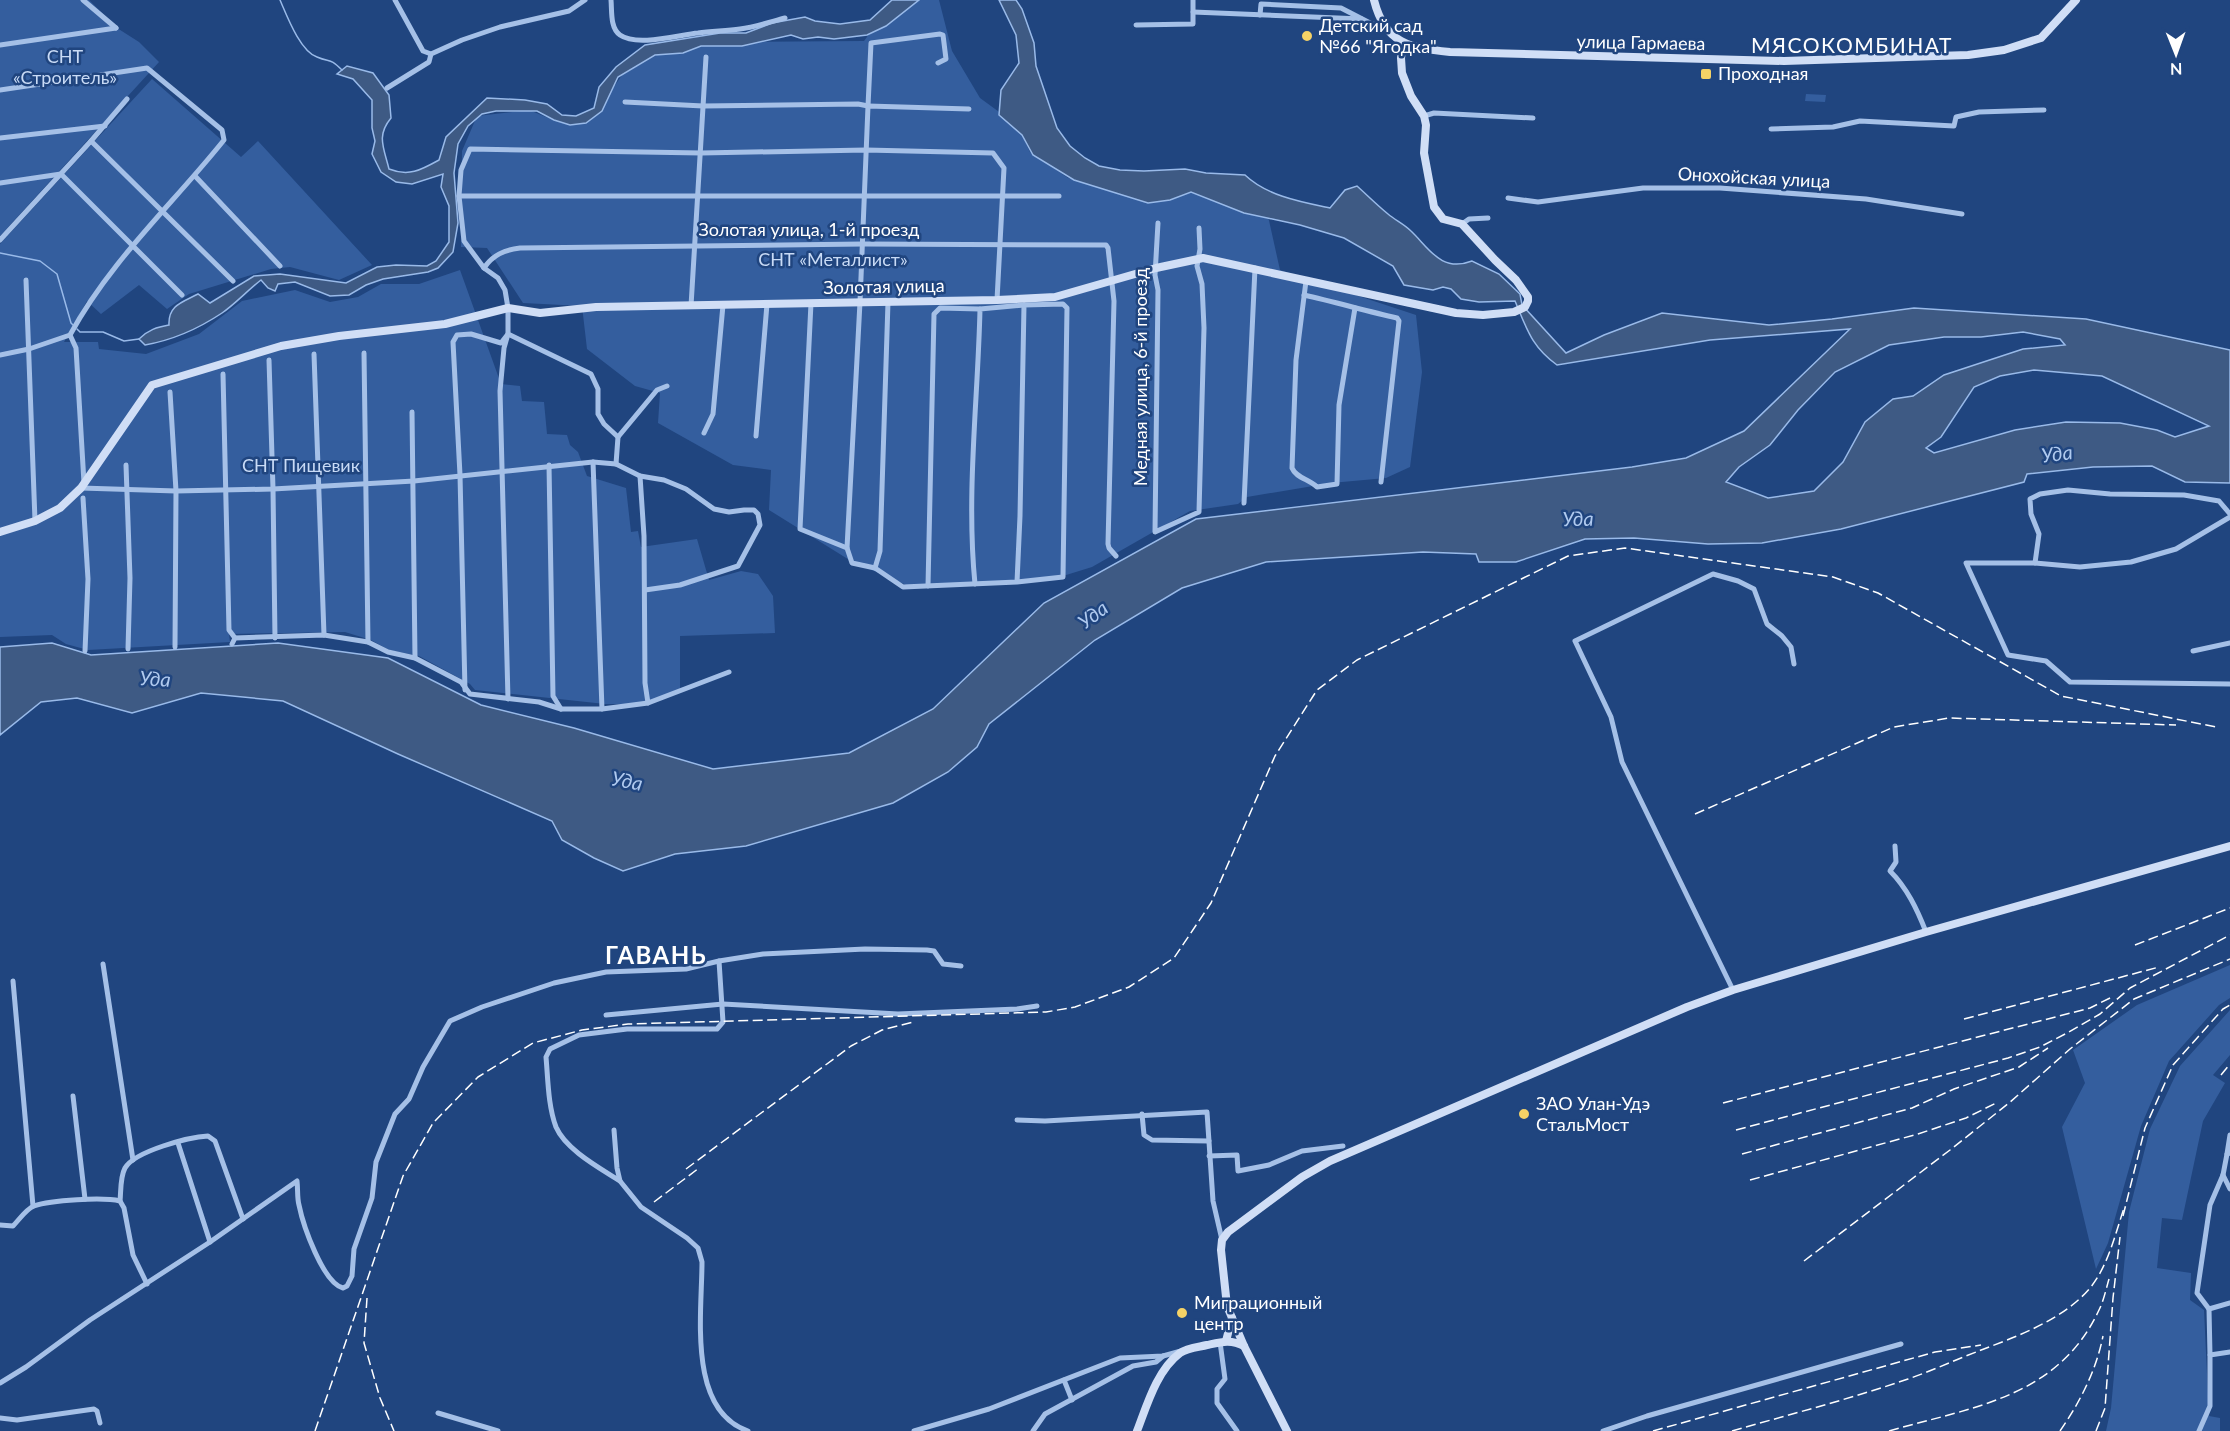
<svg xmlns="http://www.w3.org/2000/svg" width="2230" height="1431" font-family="Lato,sans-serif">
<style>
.green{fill:#345e9e}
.water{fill:#3e5a84;stroke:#99bae9;stroke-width:1.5;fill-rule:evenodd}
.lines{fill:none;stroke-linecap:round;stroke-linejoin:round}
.stream{stroke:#99bae9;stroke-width:1.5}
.street{stroke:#a5c0e7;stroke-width:5}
.secondary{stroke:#d0def6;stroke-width:8}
.rail{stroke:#fff;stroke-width:1.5;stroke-dasharray:10 4.5;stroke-linecap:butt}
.poi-dot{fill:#f5d266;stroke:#20457f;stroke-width:2}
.labels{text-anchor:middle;stroke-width:5;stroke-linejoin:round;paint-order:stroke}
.poi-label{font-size:18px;fill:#fff;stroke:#20457f;text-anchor:start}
.street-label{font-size:18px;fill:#fff;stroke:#20457f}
.park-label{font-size:18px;fill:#c9dbf6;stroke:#20457f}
.water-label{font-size:20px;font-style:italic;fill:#b0caef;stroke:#20457f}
.quarter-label{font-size:21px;letter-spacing:1.5px;fill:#fff;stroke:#20457f}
.district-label{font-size:24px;font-weight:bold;letter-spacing:1.5px;fill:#fff;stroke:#20457f}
</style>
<rect width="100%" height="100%" fill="#20457f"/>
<g class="green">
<path d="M0,0H89L117,28L139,42L159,62L0,236Z"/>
<path d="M912,0H939L952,51L980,98L1017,125L1030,152L1068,178L1152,199L1182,191L1210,196L1268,216L1280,270L1416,315L1422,372L1410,467L1386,478L1331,483L1247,497L1238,504L1190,511L1092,567L1050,580L911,587L851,561L769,510L771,470L733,465L658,423L660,393L635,386L587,349L582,306L523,303L487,248L461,247L462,151L477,116L529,110L551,119L578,123L605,100L622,75L657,55L714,42L864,41L872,30Z"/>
<path d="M152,79L241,157L258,141L372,265L339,280L290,267L271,269L189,294L167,309L139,285L101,314L87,301L64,342H98L99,349L146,354L199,334L242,301L295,290L330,302L358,297L381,284H419L460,270L501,384L520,386L522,401L544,402L547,434L567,435L570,445L578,452L587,476L626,488L631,532L638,531L641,547L697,539L709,580L741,571L758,574L773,596L775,633L680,636V689L641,704H605L475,690L470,684L419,656L389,650L371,640L345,632L229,634L230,642L88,650L66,644L52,635L0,637V244Z"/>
<path d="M1806,94L1826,95L1825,102L1805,101Z"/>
<path d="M2230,965V998L2219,1005L2169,1061L2141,1126L2108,1243L2096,1269L2062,1127L2085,1083L2073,1050L2137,1005Z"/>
<path d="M2230,1010V1055L2213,1075L2225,1083L2203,1121L2182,1220L2162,1218L2157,1268L2191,1273L2190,1300L2204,1310L2209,1416L2220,1418V1431H2106L2111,1408L2129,1212L2150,1129L2180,1066Z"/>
</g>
<g class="water">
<path d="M892,0H919L886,26L867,35L834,39L818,37L803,39L791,35L742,46H701L683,53L655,55L618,77L602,111L586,123L570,125L554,120L537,111H496L482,114L468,126L458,144L454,173L458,223L453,252L438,268L428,272L383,279L366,285L349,295L330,296L295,282L278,284L275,291L268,288L261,280C248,290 234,305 222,313C198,329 173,340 145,345L139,339C148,330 157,327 169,325C168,305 183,302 198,294L210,303L254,276L280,274L346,283L377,267L396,265L427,266L436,261L449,242V206L441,187L443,174L412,184L396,182L381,172L372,154L375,141L372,128V100L353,79L337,74L347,66L373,73L389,95L391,118C376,136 384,148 389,169C409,177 421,170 439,160L446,137L487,98L525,100L547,104L562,115L576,116L594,108L599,87L616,67L645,45L720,33H746L772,23L805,17L815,21L840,24L870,20Z"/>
<path d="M999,0H1016L1022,9L1034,43L1036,66L1057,128L1070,146L1085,158L1099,166L1120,170L1144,171L1185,169L1206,173L1245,175C1267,196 1301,202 1330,208L1345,190L1357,186C1367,195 1377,205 1388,214C1395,220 1404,224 1411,231C1429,248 1441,273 1472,261L1499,274L1520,294L1522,305L1566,353L1604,335L1662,313L1769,325L1832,319L1914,308L2086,319L2230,350V483L2185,482L2152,466L2093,467L2027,474L2024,482L1841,529L1762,543L1708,544L1634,538L1585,539L1516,562H1479L1476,554L1423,552L1266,562L1182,588L1095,640L989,724L977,747L948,772L893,803L746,846L675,854L623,871L594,858L562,840L552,821L398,754L283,701L201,693L132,713L77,698L41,702L0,735V647L52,643L91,655L278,643L388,658L481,705L574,728L713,769L849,753L933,709L1044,603L1196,519L1632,467L1686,458L1744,431L1850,329L1710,340L1557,365C1531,346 1527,329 1515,301L1479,302L1461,299L1451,289L1443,287L1433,290L1404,285L1393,266L1344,238L1300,225L1244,213L1191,192L1170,200L1148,203L1074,180L1033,155L1022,135L999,115L1001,90L1019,63L1016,35ZM2023,332L2060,339L2065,345L2023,349L1944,375L1913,396L1893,399L1865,422L1843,462L1814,491L1768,498L1726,482L1739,467L1770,445L1798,410L1835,372L1889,345L1944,337H1981ZM2034,370L2102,376L2209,426L2175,437L2157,430L2120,423L2066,422L2015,430L1934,453L1926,448L1941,437L1974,387L2000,376Z"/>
</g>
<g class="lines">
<g class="stream">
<path d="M280,0C287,16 300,51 317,57C331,63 329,57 342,70"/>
<path d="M0,253L40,261L57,274L71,323L73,325"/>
<path d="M77,329L80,332H103L124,341L139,339"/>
</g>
<g class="street">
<path d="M83,0L116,28"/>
<path d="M395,0L423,51L431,54"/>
<path d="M611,0C612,11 610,28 620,35C637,47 678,35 698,33C712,31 726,31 740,29C755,27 770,22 785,18"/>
<path d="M1193,12L1362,19"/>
<path d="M1260,15L1261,4L1341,8L1372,24L1385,26"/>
<path d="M1136,25L1193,24V0"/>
<path d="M0,45L116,28"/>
<path d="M387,88L429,62L431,54L462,40L500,27L569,11L585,0"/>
<path d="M0,90L147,68L222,130L224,140C172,205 110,261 70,335L76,348L84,483"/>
<path d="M625,102L703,106L858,104L868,106L871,43L940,34L943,35L946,59L938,63"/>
<path d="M1424,116L1434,113L1533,118"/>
<path d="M1771,129L1833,127L1860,121L1954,126L1956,117L1979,112L2044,110"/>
<path d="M0,138L105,126"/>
<path d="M91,141L233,281"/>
<path d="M195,176L280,266"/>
<path d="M0,183L61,174L182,295"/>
<path d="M459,196H1059"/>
<path d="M1508,198L1538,202L1643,188H1720L1866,199L1962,214"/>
<path d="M1158,223L1155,275L1158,290L1155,532L1199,512L1204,328L1202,284L1197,266L1200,249L1199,228"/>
<path d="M1462,224L1469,219L1488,218"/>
<path d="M0,240L91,141L127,99"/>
<path d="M484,268C493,255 504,250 520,248L863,244L1106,245L1108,248L1114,301L1108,544L1109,548L1116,556"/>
<path d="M26,280L35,521"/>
<path d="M1306,281L1296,360L1292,468C1296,478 1309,479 1317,487L1337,484L1339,405L1355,308"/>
<path d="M1304,295C1335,302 1366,311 1397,318L1399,321L1381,482"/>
<path d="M811,303L800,529L847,548L852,563L875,568L903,587L1017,582L1063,577L1067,308L1063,304L1024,305L1020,516L1017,582"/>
<path d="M691,306L706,57"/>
<path d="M364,353L368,642"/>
<path d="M314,354L324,635"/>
<path d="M0,355L29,349L70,335"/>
<path d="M269,360L273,489L275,638"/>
<path d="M223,374L229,630L235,638"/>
<path d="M170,392L176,491L175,647"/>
<path d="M412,412L415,658"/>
<path d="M704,433L713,414L723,305"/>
<path d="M756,436L767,304"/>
<path d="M618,437L604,424L598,414V389L591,374L508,334V308L505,290L498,278L484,268L464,241L459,196L461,170L470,149L701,153L866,150L993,153L1004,168L997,300"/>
<path d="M593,462L602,709"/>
<path d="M616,464L618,437L657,390L667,386"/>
<path d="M126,465L130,578L128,649"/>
<path d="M549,465L553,696L561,709"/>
<path d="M640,476L644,536L645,683L648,703"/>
<path d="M81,488L176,491L273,489L414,481L593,462L616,464L640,476L664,480L686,489L714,509L729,512L744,510H754L758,514L760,525L738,566L680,585L645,590"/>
<path d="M83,498L88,579L85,651"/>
<path d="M1244,503L1255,268"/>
<path d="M2230,517L2176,549L2131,562L2080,567L2035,563H1966L2008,655L2046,661L2070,682L2230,684"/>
<path d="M847,548L860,302L868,106L969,109"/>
<path d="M2035,563L2039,534L2031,514L2030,499L2040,494L2068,490L2110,494L2184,495L2219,501L2230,514"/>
<path d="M875,568L880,551L888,302"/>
<path d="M975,584C966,494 978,399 980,309L1024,305"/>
<path d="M928,586L934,314L940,308L980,309"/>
<path d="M232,644L235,638L324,635L368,642L388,652L415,658L461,682L470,694L539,702L561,709H602L648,703L729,672"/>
<path d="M2193,651L2230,643"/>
<path d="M465,690L460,475L453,342L457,335L471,334L501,343L508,334L504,348L500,391L508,699"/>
<path d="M1895,846L1896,862L1890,871C1907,888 1917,909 1926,932"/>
<path d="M103,964L133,1160"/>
<path d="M13,981L33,1206"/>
<path d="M1733,990L1622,762L1611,717L1575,641L1713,574L1738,581L1754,589L1767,624L1782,636L1791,647L1794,664"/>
<path d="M606,1015L723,1004L898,1014L1017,1009L1037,1006"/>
<path d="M73,1096L85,1199"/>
<path d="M1142,1114L1144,1135L1152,1140L1209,1141"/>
<path d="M1017,1120L1045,1121L1207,1112L1213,1201L1222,1240"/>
<path d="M614,1130L617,1168L620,1181L641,1207L687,1238L698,1248L702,1262C702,1313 687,1410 748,1431"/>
<path d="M178,1143L210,1242"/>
<path d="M2227,1154L2230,1135"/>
<path d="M1209,1156L1237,1155L1238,1171L1269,1165L1302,1151L1343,1146"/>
<path d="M2223,1175L2230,1189"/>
<path d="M620,1181C600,1168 566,1150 556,1127C548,1106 548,1079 546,1057L550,1049L579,1035L627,1029H717L723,1022L719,961"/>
<path d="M120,1201C121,1192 120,1177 125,1168C135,1151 189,1137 208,1136L215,1141L243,1219"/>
<path d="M0,1225L13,1226C19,1220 26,1209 34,1206C51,1200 103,1197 120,1201L124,1208L133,1255L147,1284"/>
<path d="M2209,1309L2197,1293L2210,1205L2223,1175L2227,1154L2230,1153"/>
<path d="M1220,1342L1225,1379L1217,1389V1403L1237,1431"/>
<path d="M2210,1355L2209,1309L2230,1303"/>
<path d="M1064,1380L1072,1400"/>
<path d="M0,1383L26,1367L90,1320L210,1242L297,1181C298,1189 297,1198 299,1205C303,1225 323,1283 343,1288L347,1286L352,1276L354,1249L372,1198L376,1162L395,1114L409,1099L423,1067L450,1021L482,1007L554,983L606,972L686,969L719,961L763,954L865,949L927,950L934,951L943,964L961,966"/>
<path d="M438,1413L498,1431"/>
<path d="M0,1418L17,1420L94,1409L97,1411L100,1423"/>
<path d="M914,1431L989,1409L1120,1358L1163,1356L1181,1351"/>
<path d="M1033,1431L1045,1414L1133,1366L1156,1362L1163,1356"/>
<path d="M1603,1431L1647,1416L1901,1344"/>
<path d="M2199,1431L2210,1406V1355L2230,1352"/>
</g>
<g class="secondary">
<path d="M1374,0C1385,44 1410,48 1450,52L1784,61L1968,55L2004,50L2041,38L2076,0"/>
<path d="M0,532L35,521L60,508L81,488L152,385L281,346L339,336L445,324L508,308L540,313L596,307L997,300L1055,297L1156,268L1203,258L1456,313L1483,315L1514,312L1525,307L1528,301V297L1516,280L1495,260L1462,224L1443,219L1434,207L1424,153L1426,125L1424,116L1411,96L1402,73L1401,58L1403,43"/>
<path d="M1226,1341L1232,1318"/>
<path d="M1137,1431C1147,1405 1157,1370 1180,1353C1187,1348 1199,1347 1207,1345C1221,1342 1231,1339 1244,1346"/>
<path d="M1287,1431L1244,1346L1227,1306L1221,1250L1222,1240L1228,1232L1302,1177L1330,1161L1687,1007L1733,990L1926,932L2230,846"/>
</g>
<g class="rail">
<path d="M1695,814L1894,727L1949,718L2176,725"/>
<path d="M2135,945L2230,908"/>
<path d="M1964,1019L2159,967"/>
<path d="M2221,1075L2230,1064"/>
<path d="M1723,1103L2090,1008L2114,996"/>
<path d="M1736,1130L2008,1058L2040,1047L2067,1033L2100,1014L2130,988L2230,935"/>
<path d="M1742,1154L1912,1108L1954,1089L2019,1067L2048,1048"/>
<path d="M686,1169L851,1046L882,1030L913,1022"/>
<path d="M1750,1180L1918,1134L1966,1118L1996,1103"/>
<path d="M654,1202L699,1168"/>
<path d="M2123,1216L2145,1128L2173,1065L2223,1009L2230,1005"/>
<path d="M1804,1261L1950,1150L2009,1103L2070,1049L2134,999L2230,959"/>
<path d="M367,1298L364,1343L380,1398L394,1431"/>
<path d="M315,1431L403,1176L433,1123L478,1077L533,1043L582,1030L628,1024L1046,1012L1075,1007L1129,987L1174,958L1211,903L1275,756L1317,690L1357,660L1568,556L1625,548L1833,577L1878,593L2061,696L2216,727"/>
<path d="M1653,1431L1935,1352L1981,1345"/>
<path d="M1732,1431C1791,1414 1850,1399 1908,1379C1931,1371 1953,1361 1976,1352C2015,1337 2062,1321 2090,1288C2108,1266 2115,1235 2124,1208"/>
<path d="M1889,1431C1972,1407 2058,1398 2099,1310C2104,1300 2106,1289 2109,1279"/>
<path d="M2060,1431C2080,1402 2096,1371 2103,1336"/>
<path d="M2096,1431L2105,1408L2113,1298L2120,1237"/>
</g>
</g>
<g class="poi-dot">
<circle cx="1307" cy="36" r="6"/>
<rect x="1700" y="68" width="12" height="12" rx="3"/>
<circle cx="1524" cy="1114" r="6"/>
<circle cx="1182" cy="1313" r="6"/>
</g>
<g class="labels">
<g class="poi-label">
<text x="1319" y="32">Детский сад<tspan x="1319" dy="21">№66 "Ягодка"</tspan></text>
<text x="1718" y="80">Проходная</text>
<text x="1536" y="1110">ЗАО Улан-Удэ<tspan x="1536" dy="21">СтальМост</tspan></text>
<text x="1194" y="1309">Миграционный<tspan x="1194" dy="21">центр</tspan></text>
</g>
<g class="street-label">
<text transform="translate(1641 43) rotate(1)" y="6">улица Гармаева</text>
<text transform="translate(1754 178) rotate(3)" y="6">Онохойская улица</text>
<text x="809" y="236">Золотая улица, 1-й проезд</text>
<text transform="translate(884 287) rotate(-1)" y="6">Золотая улица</text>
<text transform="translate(1141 377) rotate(-90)" y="6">Медная улица, 6-й проезд</text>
</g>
<g class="park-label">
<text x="65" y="63">СНТ<tspan x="65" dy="21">«Строитель»</tspan></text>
<text x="833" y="266">СНТ «Металлист»</text>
<text x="301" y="472">СНТ Пищевик</text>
</g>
<g class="water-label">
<text transform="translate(2057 454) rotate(-7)" y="7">Уда</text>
<text transform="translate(1578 519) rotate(-1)" y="7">Уда</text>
<text transform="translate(1093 615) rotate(-37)" y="7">Уда</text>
<text transform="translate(155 679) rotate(4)" y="7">Уда</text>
<text transform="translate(627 781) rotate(11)" y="7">Уда</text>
</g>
<g class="quarter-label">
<text x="1852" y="53">МЯСОКОМБИНАТ</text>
</g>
<g class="district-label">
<text x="656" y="964">ГАВАНЬ</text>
</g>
</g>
<g transform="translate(2176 54) rotate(179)" stroke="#20457f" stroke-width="4.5" paint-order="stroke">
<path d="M0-4.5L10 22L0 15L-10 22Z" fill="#ffffff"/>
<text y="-9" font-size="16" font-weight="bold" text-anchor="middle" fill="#ffffff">N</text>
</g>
</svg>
